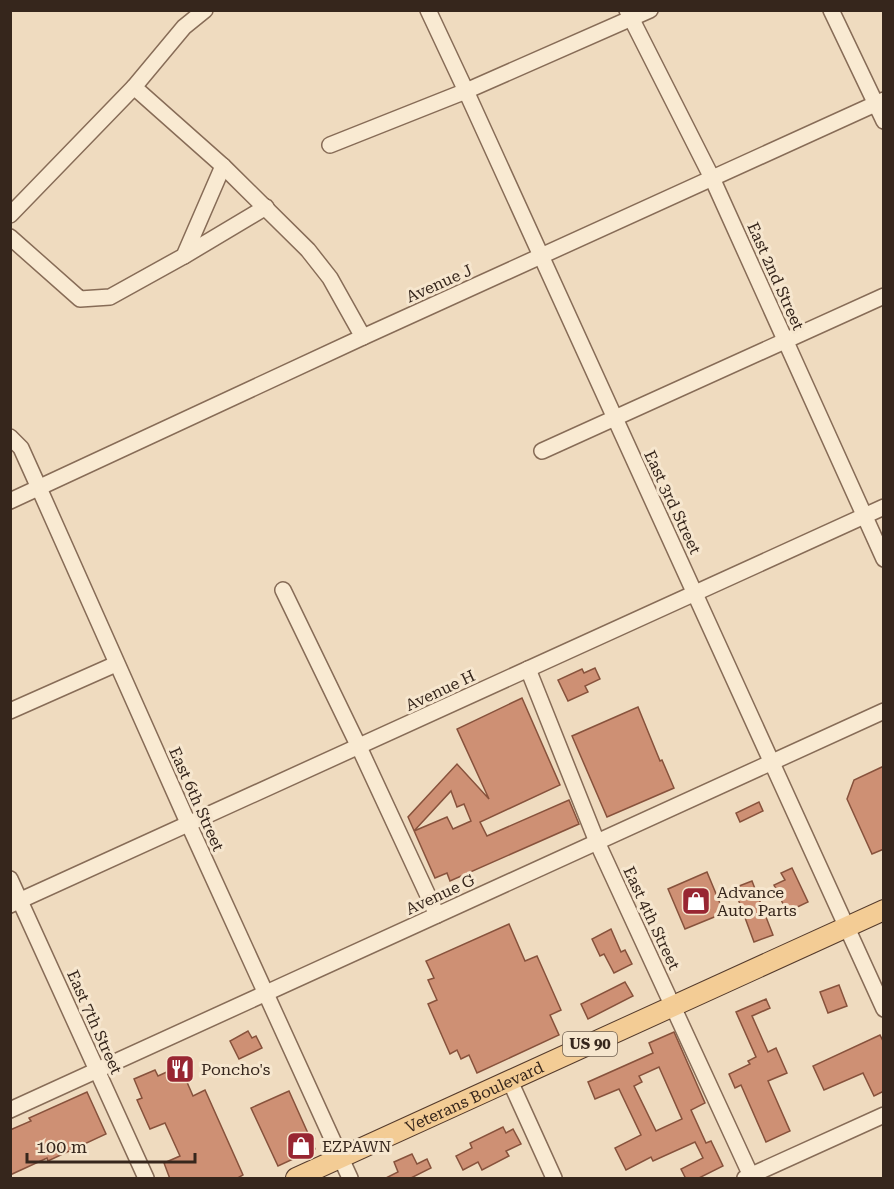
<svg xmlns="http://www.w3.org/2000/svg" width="894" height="1189" font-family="'Roboto Serif',serif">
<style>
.building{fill:#ce9074;stroke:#87523c;stroke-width:1.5;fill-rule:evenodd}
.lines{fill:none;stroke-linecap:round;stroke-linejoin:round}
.minor-casing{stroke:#876c57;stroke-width:18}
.major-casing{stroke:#553b2c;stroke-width:22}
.minor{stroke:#f9ead2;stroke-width:15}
.major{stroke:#f3cc95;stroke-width:20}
.labels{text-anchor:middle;stroke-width:6;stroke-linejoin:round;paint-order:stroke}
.shield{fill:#f6e6ce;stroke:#706051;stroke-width:1.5}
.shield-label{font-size:15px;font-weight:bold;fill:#36261c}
.street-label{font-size:16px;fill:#36261c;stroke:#f6e6ce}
.poi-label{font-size:16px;fill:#36261c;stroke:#f6e6ce;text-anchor:start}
</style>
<rect width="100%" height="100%" fill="#efdbbf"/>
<g class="building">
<path d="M595,668L600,679L585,686L588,692L568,701L558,680L582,669L584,673Z"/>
<path d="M522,698L560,785L480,822L487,836L569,800L579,824L450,881L447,873L435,878L408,817L457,764L489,799L457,729ZM451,791L457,807L464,804L471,821L453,829L447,817L414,831Z"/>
<path d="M638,707L660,761L662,760L674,788L607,817L572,736Z"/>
<path d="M884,766V849L872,854L847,799L854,780Z"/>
<path d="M759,802L763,811L740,822L736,813Z"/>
<path d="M792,868L808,902L787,912L774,885L785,880L781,873Z"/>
<path d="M707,872L724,913L685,929L668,889Z"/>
<path d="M752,881L773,935L754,942L734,888Z"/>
<path d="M509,924L525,961L537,956L561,1010L550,1015L559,1035L477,1073L469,1055L461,1059L457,1050L450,1054L428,1004L437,1000L428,980L434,978L426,961Z"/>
<path d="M611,929L621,952L625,950L632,964L614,973L604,954L600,956L592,939Z"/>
<path d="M625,982L633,996L588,1019L581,1004Z"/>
<path d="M839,985L847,1006L828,1013L820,992Z"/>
<path d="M766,999L770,1008L752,1016L768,1052L776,1048L787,1073L768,1081L790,1131L766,1142L741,1085L735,1088L729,1074L750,1064L748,1061L756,1057L736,1012Z"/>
<path d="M248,1031L252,1038L256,1036L262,1048L239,1059L230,1041Z"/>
<path d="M674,1032L705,1103L691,1110L706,1143L711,1141L723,1166L697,1179H686L681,1169L703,1158L695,1142L653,1161L651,1157L626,1170L615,1148L641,1135L619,1089L595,1099L588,1082L653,1053L649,1043ZM659,1067L682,1119L656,1131L634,1086L642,1082L639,1076Z"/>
<path d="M880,1035L884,1043V1091L874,1096L863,1073L824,1090L813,1066Z"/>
<path d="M180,1066L193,1096L205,1090L243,1175L236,1179H170L164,1163L180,1156L165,1123L150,1129L137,1100L142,1098L134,1079L155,1070L158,1076Z"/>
<path d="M289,1091L315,1149L278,1166L251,1108Z"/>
<path d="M87,1092L106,1134L48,1161L47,1158L10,1175V1130L31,1121L29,1118Z"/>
<path d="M503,1127L506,1133L513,1129L521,1144L506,1151L509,1156L482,1170L478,1162L463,1170L456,1156L472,1148L470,1143Z"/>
<path d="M412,1154L417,1164L427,1159L431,1168L409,1179H384L398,1172L394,1162Z"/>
</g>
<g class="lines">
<g class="minor-casing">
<g id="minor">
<path d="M428,10L466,91L884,1009"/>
<path d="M627,10L712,178L884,559"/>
<path d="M831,10L884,121"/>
<path d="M134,87L223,166L308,250L330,278L363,337"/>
<path d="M330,145L466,91L650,10"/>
<path d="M10,215L134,87L184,27L205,10"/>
<path d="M10,237L80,299L110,297L184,256L223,166"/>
<path d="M184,256L266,207"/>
<path d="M10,437L21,448L39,488L189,825L350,1178"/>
<path d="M542,451L884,296"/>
<path d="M10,501L363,337L884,100"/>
<path d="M283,590L359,747L437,915"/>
<path d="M528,669L597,842L752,1178"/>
<path d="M10,711L116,664"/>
<path d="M10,879L146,1178"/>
<path d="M10,905L884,507"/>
<path d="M510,1081L554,1178"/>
<path d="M10,1110L884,711"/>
<path d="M745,1178L884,1115"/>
</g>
</g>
<g class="major-casing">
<g id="major">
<path id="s1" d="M296,1178L884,910"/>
</g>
</g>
<use href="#minor" class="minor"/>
<use href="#major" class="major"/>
</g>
<defs>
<g id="shop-square" transform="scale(1.5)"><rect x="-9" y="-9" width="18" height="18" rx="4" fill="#982632" stroke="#f6e6ce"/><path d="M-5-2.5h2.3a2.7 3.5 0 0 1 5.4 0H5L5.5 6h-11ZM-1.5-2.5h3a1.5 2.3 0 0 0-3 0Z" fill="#fff"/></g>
<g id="restaurant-square" transform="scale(1.5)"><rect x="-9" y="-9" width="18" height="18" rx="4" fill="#982632" stroke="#f6e6ce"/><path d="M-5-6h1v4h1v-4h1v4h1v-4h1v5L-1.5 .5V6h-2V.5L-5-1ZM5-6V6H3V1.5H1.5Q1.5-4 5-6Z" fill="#fff"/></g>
</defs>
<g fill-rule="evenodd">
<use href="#shop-square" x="696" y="901"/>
<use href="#restaurant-square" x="180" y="1069"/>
<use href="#shop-square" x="301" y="1146"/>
</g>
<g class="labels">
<rect class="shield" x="563" y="1032" width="54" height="24" rx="4.5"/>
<g class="shield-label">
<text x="590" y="1049">US 90</text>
</g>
<g class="street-label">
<text transform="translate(776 276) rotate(66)" y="6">East 2nd Street</text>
<text transform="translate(439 283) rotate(-24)" y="6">Avenue J</text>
<text transform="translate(673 502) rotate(65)" y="6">East 3rd Street</text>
<text transform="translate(440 690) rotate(-25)" y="6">Avenue H</text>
<text transform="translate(197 799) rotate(66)" y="6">East 6th Street</text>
<text transform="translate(440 894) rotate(-25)" y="6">Avenue G</text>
<text transform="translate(652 918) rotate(65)" y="6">East 4th Street</text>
<text transform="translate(95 1022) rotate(66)" y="6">East 7th Street</text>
<text dy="6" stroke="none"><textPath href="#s1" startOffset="196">Veterans Boulevard</textPath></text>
</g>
<g class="poi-label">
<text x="717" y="898">Advance<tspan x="717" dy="18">Auto Parts</tspan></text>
<text x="201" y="1075">Poncho's</text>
<text x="322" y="1152">EZPAWN</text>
</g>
</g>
<rect width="894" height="1189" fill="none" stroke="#36261c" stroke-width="24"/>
<path d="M27 1153v9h168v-9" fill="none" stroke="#36261c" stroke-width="3"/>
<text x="36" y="1153" font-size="18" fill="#36261c" stroke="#f6e6ce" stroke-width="4.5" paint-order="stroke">100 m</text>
</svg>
